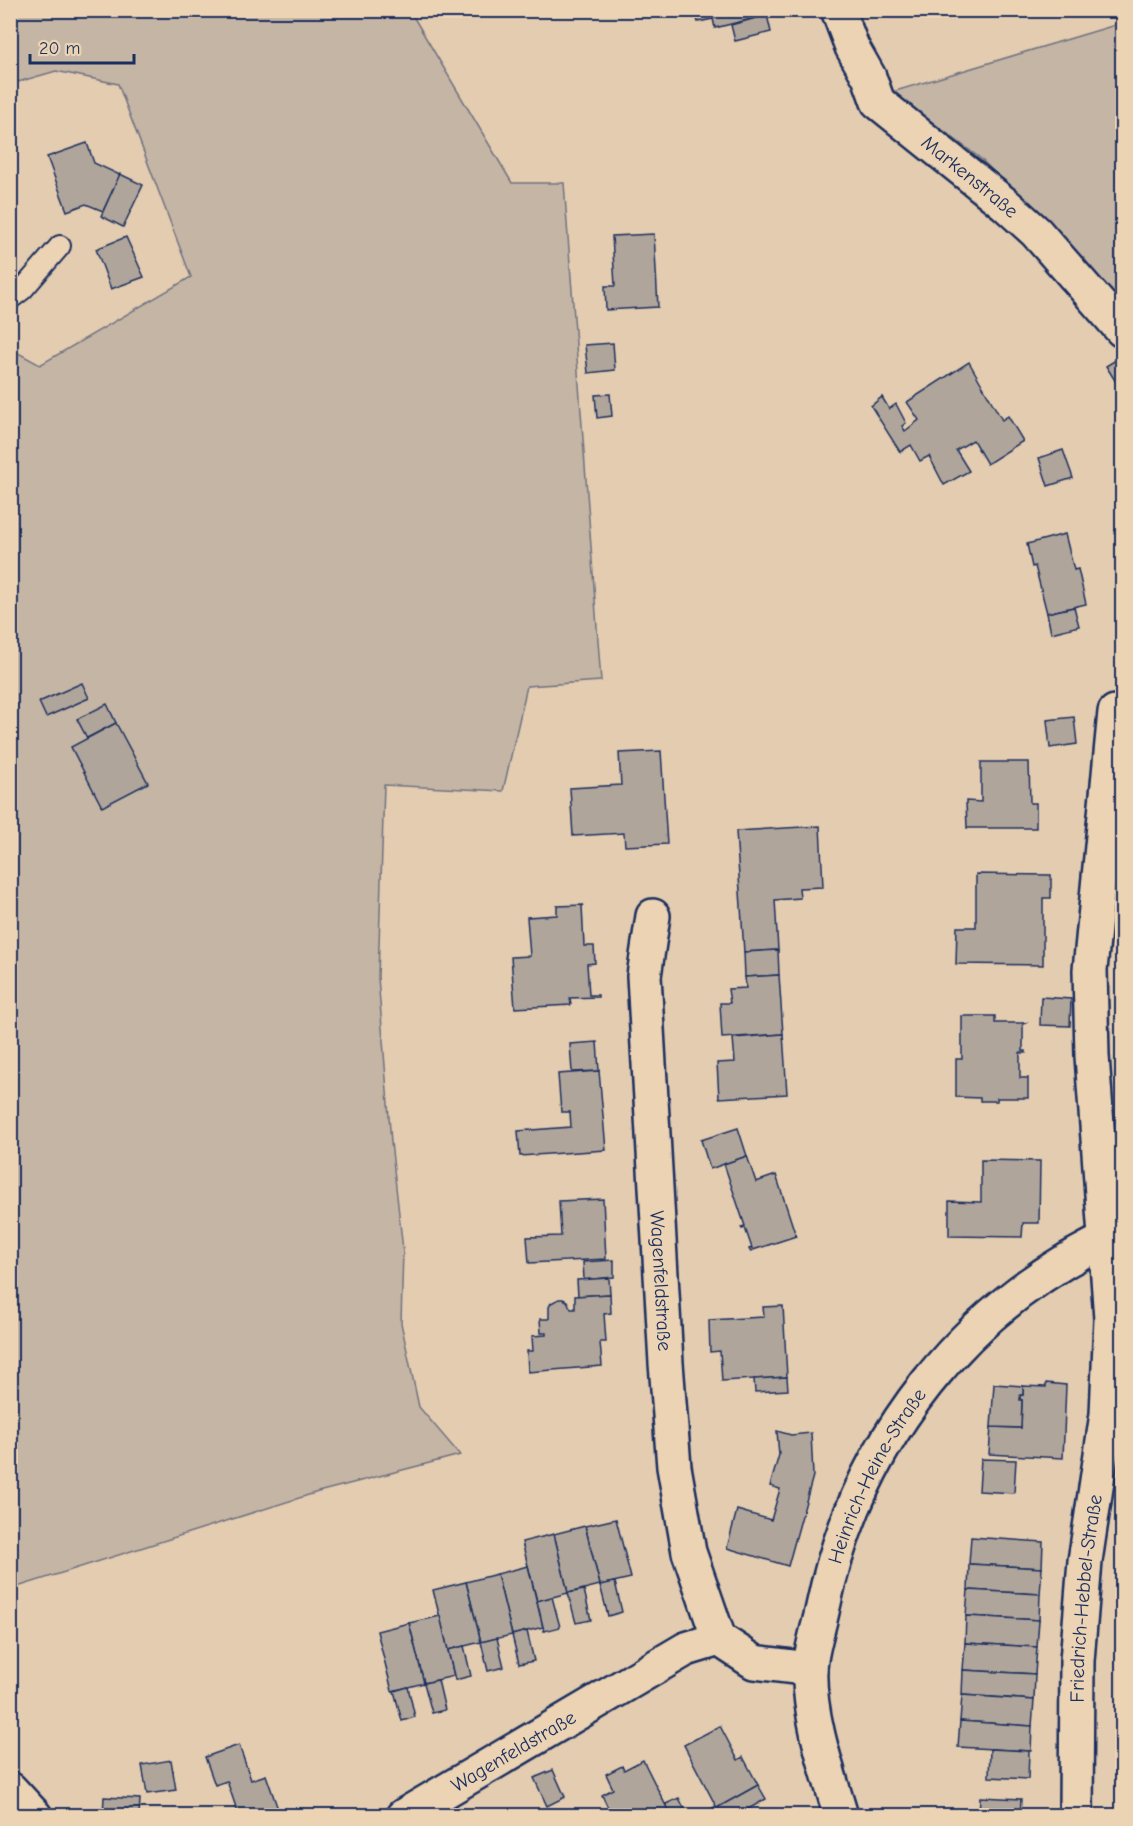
<svg xmlns="http://www.w3.org/2000/svg" width="1133" height="1826" font-family="'Comic Neue',sans-serif">
<style>
.green{fill:#c5b5a4;stroke:#707281;stroke-width:1.5}
.building{fill:#b0a59b;stroke:#1b2f5e;stroke-width:1.5}
.lines{fill:none;stroke-linecap:round;stroke-linejoin:round}
.service-casing{stroke:#1b2f5e;stroke-width:24}
.minor-casing{stroke:#1b2f5e;stroke-width:38}
.service{stroke:#ebd3b3;stroke-width:20}
.minor{stroke:#ebd3b3;stroke-width:33}
.labels{text-anchor:middle;stroke-width:4.5;stroke-linejoin:round;paint-order:stroke}
.street-label{font-size:20px;fill:#1b2f5e;stroke:#ebd3b3}
</style>
<rect width="100%" height="100%" fill="#e3ccb0"/>
<filter id="ink" filterUnits="userSpaceOnUse"><feTurbulence type="fractalNoise" baseFrequency=".0167" numOctaves="2"/><feDisplacementMap in="SourceGraphic" scale="12" xChannelSelector="R" yChannelSelector="G"/><feConvolveMatrix kernelMatrix="1 2 1 2 8 2 1 2 1" color-interpolation-filters="sRGB"/></filter>
<g filter="url(#ink)">
<g class="green">
<path d="M11,11H410L512,183H564L601,681L527,686L503,791L384,785L378,977L391,1142L403,1250L401,1323L419,1407L460,1455L318,1492L11,1589V349L40,365L191,277L118,84L56,71L11,84Z"/>
<path d="M1122,23V311L1034,212L980,158L892,92Z"/>
</g>
<g class="building">
<path d="M662,10H689L664,17Z"/>
<path d="M695,10H766L767,15L715,28L713,19L698,22Z"/>
<path d="M767,15L771,32L735,41L731,25Z"/>
<path d="M87,143L94,163L120,175L103,211L86,204L67,211L47,157Z"/>
<path d="M120,174L143,185L123,227L101,216Z"/>
<path d="M654,234L658,307L606,310L605,286H615L612,236Z"/>
<path d="M126,237L144,277L111,289L96,249Z"/>
<path d="M613,343L615,370L588,373L585,345Z"/>
<path d="M1119,358L1122,364L1121,390L1106,366Z"/>
<path d="M969,362L1002,420L1008,416L1023,441L987,464L973,440L956,450L969,471L944,485L929,456L920,461L911,445L900,452L871,406L882,397L889,409L896,404L906,423L902,426L905,431L919,420L907,402Z"/>
<path d="M610,394L612,416L597,418L595,395Z"/>
<path d="M1063,450L1073,478L1048,486L1039,458Z"/>
<path d="M1065,534L1074,570L1078,569L1086,604L1047,613L1035,566L1032,567L1027,544Z"/>
<path d="M1074,607L1079,626L1051,633L1047,613Z"/>
<path d="M82,683L89,698L46,717L39,702Z"/>
<path d="M107,704L116,723L87,738L77,719Z"/>
<path d="M1074,717L1077,744L1050,748L1047,720Z"/>
<path d="M116,723L148,783L102,807L71,747Z"/>
<path d="M661,751L667,844L625,846L624,833L573,836L570,788L621,785L619,753Z"/>
<path d="M981,762H1029L1030,803H1036V828H967L966,801L981,802Z"/>
<path d="M820,826L823,887L799,888L800,898L775,900L778,950L744,952L736,831Z"/>
<path d="M976,874L1051,875V898H1043V965L956,964L957,927H976Z"/>
<path d="M584,905L582,906L584,946H594L595,963L587,964L589,995H598V997L570,998L571,1005L515,1008L511,957L530,956L527,917L557,915V906Z"/>
<path d="M778,950L779,975L745,977L744,952Z"/>
<path d="M779,975L783,1034L722,1038L720,1003H730L728,989L746,988L745,977Z"/>
<path d="M1041,997L1071,999L1070,1026L1040,1025Z"/>
<path d="M962,1016H995V1023H1026L1023,1025V1051H1026V1053H1020V1078H1028V1098H997V1101H980V1098L956,1097V1059H962Z"/>
<path d="M783,1034L787,1094L719,1098L717,1063L735,1062L733,1038Z"/>
<path d="M597,1042L599,1071L572,1072L570,1044Z"/>
<path d="M599,1071L606,1150L520,1156L518,1131L571,1127L570,1112H561L558,1074Z"/>
<path d="M738,1128L747,1156L710,1169L701,1140Z"/>
<path d="M747,1156L756,1182L776,1175L796,1236L750,1251L749,1249L752,1248L745,1228L742,1229L741,1227L745,1226L724,1164Z"/>
<path d="M981,1160L1040,1161L1039,1223H1023L1022,1237L949,1236V1201L981,1202Z"/>
<path d="M603,1199L606,1259L529,1263L527,1237L561,1236L559,1201Z"/>
<path d="M614,1260V1277L584,1280L583,1262Z"/>
<path d="M609,1278L610,1294L578,1296L577,1280Z"/>
<path d="M610,1294L611,1313L604,1314L606,1342H600L602,1366L528,1372L527,1351H533L532,1336L546,1335V1333H541L540,1319H549V1307L551,1303L559,1299H563L567,1301L571,1309H575V1296Z"/>
<path d="M783,1306L787,1377L722,1381L720,1351L710,1352L709,1320L764,1317L763,1307Z"/>
<path d="M787,1377L788,1390L755,1392L754,1379Z"/>
<path d="M1046,1383L1066,1385L1063,1458L989,1454L991,1427L1021,1428L1022,1400H1020V1395H1023V1386L1046,1387Z"/>
<path d="M994,1384L1023,1386V1395H1020V1400H1022L1021,1428L991,1427Z"/>
<path d="M777,1431L791,1435L811,1433L813,1476L788,1566L727,1548L737,1510L771,1520L780,1489L770,1486L779,1455Z"/>
<path d="M981,1459L1016,1460L1014,1493L979,1491Z"/>
<path d="M616,1519L631,1578L600,1585L585,1526Z"/>
<path d="M585,1526L600,1585L568,1593L554,1534Z"/>
<path d="M554,1534L568,1593L537,1601L522,1542Z"/>
<path d="M971,1537L1043,1542L1042,1568L969,1564Z"/>
<path d="M969,1564L1042,1568L1040,1594L968,1590Z"/>
<path d="M528,1566L543,1627L512,1635L497,1574Z"/>
<path d="M497,1574L512,1635L481,1642L466,1582Z"/>
<path d="M466,1582L481,1642L448,1650L433,1590Z"/>
<path d="M615,1582L622,1612L608,1616L600,1585Z"/>
<path d="M584,1590L591,1620L576,1623L568,1593Z"/>
<path d="M968,1590L1040,1594L1039,1620L966,1616Z"/>
<path d="M552,1597L560,1627L544,1631L537,1601Z"/>
<path d="M440,1616L454,1676L424,1683L409,1623Z"/>
<path d="M966,1616L1039,1620L1037,1647L965,1643Z"/>
<path d="M409,1623L424,1683L392,1691L377,1631Z"/>
<path d="M527,1631L534,1661L519,1664L512,1635Z"/>
<path d="M497,1638L504,1667L488,1671L481,1642Z"/>
<path d="M965,1643L1037,1647L1035,1674L963,1670Z"/>
<path d="M464,1646L471,1676L455,1680L448,1650Z"/>
<path d="M963,1670L1035,1674L1034,1700L962,1695Z"/>
<path d="M438,1680L445,1710L432,1713L424,1683Z"/>
<path d="M408,1687L415,1717L402,1721L394,1691Z"/>
<path d="M962,1695L1034,1700L1032,1726L960,1721Z"/>
<path d="M960,1721L1032,1726L1031,1751L958,1747Z"/>
<path d="M720,1726L738,1760L743,1757L758,1785L717,1808L684,1745Z"/>
<path d="M239,1745L251,1780L266,1775L279,1812L270,1816H239L227,1781L215,1785L205,1757Z"/>
<path d="M990,1749L1029,1751L1028,1779L989,1777Z"/>
<path d="M171,1760L176,1790L147,1794L142,1765Z"/>
<path d="M643,1760L671,1816H612L602,1795L613,1789L606,1774L622,1766L624,1770Z"/>
<path d="M553,1770L565,1797L547,1806L534,1778Z"/>
<path d="M758,1785L766,1799L736,1816H708L706,1812L716,1806L717,1808Z"/>
<path d="M104,1797L140,1799L139,1816H103Z"/>
<path d="M980,1797L1021,1799L1020,1816H979Z"/>
<path d="M679,1798L688,1816H671L666,1804Z"/>
</g>
<g class="lines">
<g class="service-casing">
<path id="service" d="M10,299L23,289L60,246"/>
</g>
<g class="minor-casing">
<g id="minor">
<path id="s1" d="M838,10L852,47L869,77L878,102L1005,204L1036,232L1122,330"/>
<path id="s2" d="M653,916L644,976L666,1363L674,1467L689,1552L719,1639"/>
<path d="M10,1789L35,1816"/>
<path id="s3" d="M403,1816L686,1649L719,1639L754,1662L810,1669"/>
<path id="s4" d="M841,1816C828,1772 808,1715 810,1669C811,1649 819,1627 823,1607C857,1441 966,1301 1122,1232"/>
<path id="s5" d="M1076,1816L1077,1661L1085,1561L1107,1414L1111,1319L1092,1056L1090,970L1115,712"/>
</g>
</g>
<use href="#service" class="service"/>
<use href="#minor" class="minor"/>
</g>
</g>
<g class="labels">
<g class="street-label">
<text dy="7" stroke="none"><textPath href="#s1" startOffset="219">Markenstraße</textPath></text>
<text dy="7" stroke="none"><textPath href="#s2" startOffset="366">Wagenfeldstraße</textPath></text>
<text dy="7" stroke="none"><textPath href="#s4" startOffset="357">Heinrich-Heine-Straße</textPath></text>
<text dy="7" stroke="none"><textPath href="#s5" startOffset="218">Friedrich-Hebbel-Straße</textPath></text>
<text dy="7" stroke="none"><textPath href="#s3" startOffset="128">Wagenfeldstraße</textPath></text>
</g>
</g>
<rect width="1133" height="1826" fill="none" stroke="#ebd3b3" stroke-width="36"/>
<rect x="18" y="18" width="1097" height="1790" fill="none" stroke="#1b2f5e" stroke-width="2" filter="url(#ink)"/>
<path d="M30 54v9h104v-9" fill="none" stroke="#1b2f5e" stroke-width="3"/>
<text x="39" y="54" font-size="18" fill="#1b2f5e" stroke="#ebd3b3" stroke-width="4.5" paint-order="stroke">20 m</text>
</svg>
